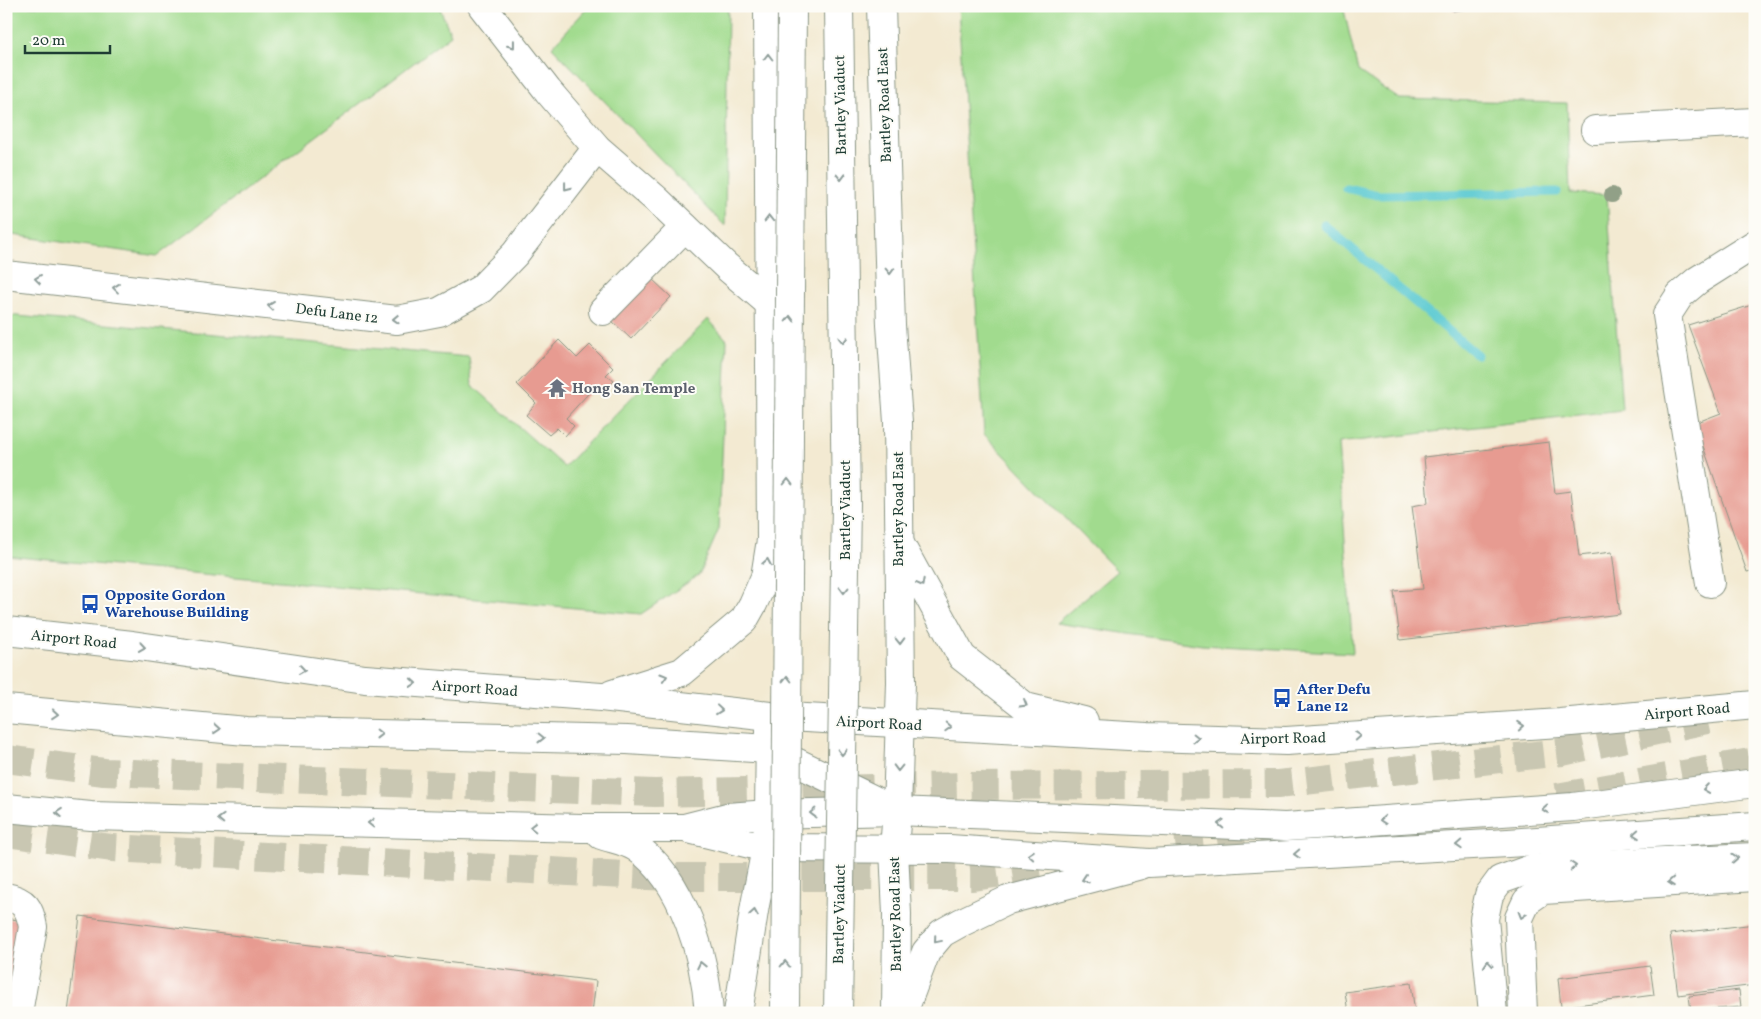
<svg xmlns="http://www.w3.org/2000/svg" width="1761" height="1019" font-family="Vollkorn,serif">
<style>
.green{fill:#a1db8e;stroke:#608c61}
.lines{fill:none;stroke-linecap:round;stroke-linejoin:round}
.stream{stroke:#5dcad2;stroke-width:9}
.building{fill:#e79b91}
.highway-tunnel{stroke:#c9c7b2;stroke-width:28;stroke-dasharray:28 14;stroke-linecap:butt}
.minor-casing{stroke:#899483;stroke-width:30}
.major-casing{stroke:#899483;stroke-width:30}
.highway-casing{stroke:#899483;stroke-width:30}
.minor{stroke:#fff;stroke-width:28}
.major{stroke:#fff;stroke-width:28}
.highway{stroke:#fff;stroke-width:28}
.highway-bridge-casing{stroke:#899483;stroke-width:30;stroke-linecap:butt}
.highway-bridge{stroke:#fff;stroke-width:28}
.tree{fill:#91a087}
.oneway{stroke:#8f9e9a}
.labels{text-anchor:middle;stroke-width:4;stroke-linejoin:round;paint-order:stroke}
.street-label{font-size:15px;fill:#1f3d34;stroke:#fdfcf7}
.worship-label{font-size:15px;font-weight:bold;fill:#5b616d;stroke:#fdfcf7;text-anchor:start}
.transit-label{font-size:15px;font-weight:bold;fill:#164399;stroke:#fdfcf7;text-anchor:start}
</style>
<rect width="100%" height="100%" fill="#fdfcf7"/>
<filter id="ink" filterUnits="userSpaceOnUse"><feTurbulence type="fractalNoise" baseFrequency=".02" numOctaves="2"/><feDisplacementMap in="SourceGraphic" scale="10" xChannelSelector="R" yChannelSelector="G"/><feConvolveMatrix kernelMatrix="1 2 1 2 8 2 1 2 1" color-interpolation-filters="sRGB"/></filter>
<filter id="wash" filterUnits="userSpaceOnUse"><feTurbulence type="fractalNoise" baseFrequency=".0096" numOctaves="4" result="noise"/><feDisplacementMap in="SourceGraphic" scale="20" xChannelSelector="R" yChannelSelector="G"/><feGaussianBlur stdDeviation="1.12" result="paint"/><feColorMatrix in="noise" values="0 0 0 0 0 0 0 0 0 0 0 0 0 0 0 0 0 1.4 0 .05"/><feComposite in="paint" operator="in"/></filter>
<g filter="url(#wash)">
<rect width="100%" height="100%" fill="#f3ead2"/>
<g class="green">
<path d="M6,6H439L451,35L157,256L6,234Z"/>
<path d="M589,6H728L725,226L552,47Z"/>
<path d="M958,6H1343L1358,71L1399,99L1567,103L1570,193L1607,195L1622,410L1338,443L1353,653L1202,645L1056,623L1117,571L984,434Z"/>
<path d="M6,315L469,357L472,385L564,467L708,319L727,340L719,529L699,575L641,614L6,556Z"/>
</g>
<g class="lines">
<g class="stream">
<path d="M1346,188L1378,195L1557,192"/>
<path d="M1324,225L1477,355"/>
</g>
</g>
<g id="blocks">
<g class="building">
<path d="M1452,6H1482V7L1453,11Z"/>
<path d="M651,278L671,297L631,339L611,320Z"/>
<path d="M1755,304V570L1747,572L1695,423L1721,413L1688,325Z"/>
<path d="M559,340L577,358L590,345L613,368L606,375L614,381L604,391L597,384L566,418L574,426L565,436L557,428L549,435L526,415L536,403L517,384Z"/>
<path d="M1549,442L1555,493L1571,491L1579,556L1612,552L1620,614L1400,640L1394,591L1423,589L1412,506L1428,503L1424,457Z"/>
<path d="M80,916L596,981L592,1013H68Z"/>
<path d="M6,918L23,921L6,1011Z"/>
<path d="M1755,924V985L1678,995L1670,934Z"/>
<path d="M1650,966L1654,995L1561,1007L1558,978Z"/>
<path d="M1411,983L1415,1013H1348L1345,992Z"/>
<path d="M1739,990L1741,1007L1691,1011L1689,996Z"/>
</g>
</g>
</g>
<g filter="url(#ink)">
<use href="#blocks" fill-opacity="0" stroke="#899483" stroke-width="1"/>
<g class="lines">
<g class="highway-tunnel">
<path d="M6,759L104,772L655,793L967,786L1278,784L1562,752L1720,717"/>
<path d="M1557,797L1755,761"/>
<path d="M6,833L112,848L665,877H971L1071,864"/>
<path d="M1176,850L1297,835"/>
</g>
<g class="minor-casing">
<g id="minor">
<path d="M482,6L548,91L597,148L657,200L727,267L769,303"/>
<path d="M1595,130L1755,122"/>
<path d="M6,275L397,320L439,312L481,289L515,254L597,148"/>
<path d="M603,311L685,227"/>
<path d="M1710,583L1667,315L1680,295L1698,280L1755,244"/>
<path d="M6,897C25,900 30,909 33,927L18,1013"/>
<path d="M1493,1013L1484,919L1489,895L1500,880L1531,869L1575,865L1755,857"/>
<path d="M1523,1013L1519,918L1527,901L1543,890L1755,877"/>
</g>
</g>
<g class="major-casing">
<g id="major">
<path d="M881,6L891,325L898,422L901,682L897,811L894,849L897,914L896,1013"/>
<path d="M900,544L962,657L1026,707L1084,721"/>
<path d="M6,631L132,645L365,679L601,697L770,716L1147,737L1286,741L1560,723L1755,705"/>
<path d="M612,694L682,672L744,620L753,604L765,577L771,540L768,6"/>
<path d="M6,808L91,816L582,828H684L727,817L769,814L897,811L1285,827L1573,807L1755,783"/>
<path d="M601,835C612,839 627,841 637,848C684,880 705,958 709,1013"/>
<path d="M738,1013L755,905L766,848L769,814L770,728"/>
<path d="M903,1013L926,952L942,933L960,923L1008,900L1141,865"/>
</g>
</g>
<g class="highway-casing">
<g id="highway">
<path d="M6,709L246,731L627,740L769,749L897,811"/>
<path d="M684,828L766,848L950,849L1149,863L1508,843L1755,826"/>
</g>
</g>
<use href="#minor" class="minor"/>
<use href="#major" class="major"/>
<use href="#highway" class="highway"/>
<g class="highway-bridge-casing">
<g id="highway-bridge">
<path d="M785,1013L792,6"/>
<path d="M838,1013L846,504L839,6"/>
</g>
</g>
<use href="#highway-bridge" class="highway-bridge"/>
</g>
<circle class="tree" cx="1612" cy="195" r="8"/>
<defs><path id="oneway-chevron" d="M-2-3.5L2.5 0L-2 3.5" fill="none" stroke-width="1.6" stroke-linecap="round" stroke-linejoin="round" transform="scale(1.25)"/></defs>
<g class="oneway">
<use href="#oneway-chevron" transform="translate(512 45) rotate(52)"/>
<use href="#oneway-chevron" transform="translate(768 57) rotate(-90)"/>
<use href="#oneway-chevron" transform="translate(841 177) rotate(89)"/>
<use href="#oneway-chevron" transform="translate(567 187) rotate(128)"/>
<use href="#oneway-chevron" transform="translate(769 219) rotate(-90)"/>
<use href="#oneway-chevron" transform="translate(890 271) rotate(88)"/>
<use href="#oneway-chevron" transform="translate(38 279) rotate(-173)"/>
<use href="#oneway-chevron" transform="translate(116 288) rotate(-173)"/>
<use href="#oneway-chevron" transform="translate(271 306) rotate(-173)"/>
<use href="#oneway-chevron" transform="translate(396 319) rotate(178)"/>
<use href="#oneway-chevron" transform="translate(790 319) rotate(-90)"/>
<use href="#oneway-chevron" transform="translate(843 340) rotate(89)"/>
<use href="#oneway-chevron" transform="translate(788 482) rotate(-90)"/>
<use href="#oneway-chevron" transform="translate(767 562) rotate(-80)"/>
<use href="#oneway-chevron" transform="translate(921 583) rotate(62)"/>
<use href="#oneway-chevron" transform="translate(844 590) rotate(91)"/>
<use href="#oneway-chevron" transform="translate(900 641) rotate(89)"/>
<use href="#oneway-chevron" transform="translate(142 647) rotate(8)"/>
<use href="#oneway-chevron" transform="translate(302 670) rotate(8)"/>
<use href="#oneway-chevron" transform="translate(664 677) rotate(-17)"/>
<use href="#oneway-chevron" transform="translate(787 679) rotate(-90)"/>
<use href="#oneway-chevron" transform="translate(413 683) rotate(4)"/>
<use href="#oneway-chevron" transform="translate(1024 704) rotate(30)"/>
<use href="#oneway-chevron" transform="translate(719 710) rotate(6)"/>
<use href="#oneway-chevron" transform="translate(55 714) rotate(5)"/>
<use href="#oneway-chevron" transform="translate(1521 726) rotate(-4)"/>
<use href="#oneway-chevron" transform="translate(948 727) rotate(3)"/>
<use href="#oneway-chevron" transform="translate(217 729) rotate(5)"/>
<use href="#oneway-chevron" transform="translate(379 734) rotate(1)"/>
<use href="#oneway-chevron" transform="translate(1358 736) rotate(-4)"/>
<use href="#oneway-chevron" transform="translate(541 738) rotate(1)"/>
<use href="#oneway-chevron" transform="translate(1196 738) rotate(1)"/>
<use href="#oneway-chevron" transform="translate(842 752) rotate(91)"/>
<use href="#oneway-chevron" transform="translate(898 768) rotate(91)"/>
<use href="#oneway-chevron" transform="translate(1706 789) rotate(172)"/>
<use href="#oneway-chevron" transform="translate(1545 809) rotate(176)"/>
<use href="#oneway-chevron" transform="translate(59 813) rotate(-175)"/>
<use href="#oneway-chevron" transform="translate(813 813) rotate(179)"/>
<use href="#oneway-chevron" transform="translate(221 819) rotate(-178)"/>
<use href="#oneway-chevron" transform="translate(1383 820) rotate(176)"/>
<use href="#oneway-chevron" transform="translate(371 823) rotate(-179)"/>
<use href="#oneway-chevron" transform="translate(1221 824) rotate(-178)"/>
<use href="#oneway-chevron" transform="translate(533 827) rotate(-179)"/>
<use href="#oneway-chevron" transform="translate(1636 834) rotate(176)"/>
<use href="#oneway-chevron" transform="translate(1459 845) rotate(177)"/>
<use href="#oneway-chevron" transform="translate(1297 854) rotate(177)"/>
<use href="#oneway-chevron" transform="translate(1031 855) rotate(-176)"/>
<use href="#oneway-chevron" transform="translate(1735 858) rotate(-3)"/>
<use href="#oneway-chevron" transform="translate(1573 866) rotate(-4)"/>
<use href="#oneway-chevron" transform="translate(1085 879) rotate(162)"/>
<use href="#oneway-chevron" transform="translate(1671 882) rotate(176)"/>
<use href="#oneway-chevron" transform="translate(754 913) rotate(-81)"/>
<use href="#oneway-chevron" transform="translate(1522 915) rotate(107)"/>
<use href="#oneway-chevron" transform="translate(937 940) rotate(130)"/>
<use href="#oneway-chevron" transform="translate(785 964) rotate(-90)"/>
<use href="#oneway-chevron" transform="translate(1488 964) rotate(-95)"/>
<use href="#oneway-chevron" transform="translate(701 965) rotate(-102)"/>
</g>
</g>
<defs>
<g id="temple-bare" transform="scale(1.5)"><path d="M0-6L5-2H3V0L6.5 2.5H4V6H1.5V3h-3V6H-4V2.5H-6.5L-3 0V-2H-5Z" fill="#6b7280" stroke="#fdfcf7" stroke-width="2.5" paint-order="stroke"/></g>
<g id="bus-bare" transform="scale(1.5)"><path d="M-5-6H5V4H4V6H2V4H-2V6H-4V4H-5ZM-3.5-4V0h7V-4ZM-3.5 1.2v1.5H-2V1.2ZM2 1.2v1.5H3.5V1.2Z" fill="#1a4fb4" stroke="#fdfcf7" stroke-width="2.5" paint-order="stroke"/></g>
</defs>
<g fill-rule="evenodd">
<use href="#temple-bare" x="557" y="388"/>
<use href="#bus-bare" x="90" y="604"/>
<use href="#bus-bare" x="1282" y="698"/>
</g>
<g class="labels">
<g class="street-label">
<text transform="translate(840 105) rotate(-91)" y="5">Bartley Viaduct</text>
<text transform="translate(884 105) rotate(-92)" y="5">Bartley Road East</text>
<text transform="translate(337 313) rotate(7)" y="5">Defu Lane 12</text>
<text transform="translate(898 509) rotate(-90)" y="5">Bartley Road East</text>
<text transform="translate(845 510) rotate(-90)" y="5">Bartley Viaduct</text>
<text transform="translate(74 639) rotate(6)" y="5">Airport Road</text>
<text transform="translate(475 688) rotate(4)" y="5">Airport Road</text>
<text transform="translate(1687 711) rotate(-5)" y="5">Airport Road</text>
<text transform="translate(879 723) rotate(3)" y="5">Airport Road</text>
<text transform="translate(1283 738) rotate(-1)" y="5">Airport Road</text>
<text transform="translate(839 914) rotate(-89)" y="5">Bartley Viaduct</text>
<text transform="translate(895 914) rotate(-91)" y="5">Bartley Road East</text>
</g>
<g class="worship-label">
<text x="572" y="393">Hong San Temple</text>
</g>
<g class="transit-label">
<text x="105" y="600">Opposite Gordon<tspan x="105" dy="17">Warehouse Building</tspan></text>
<text x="1297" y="694">After Defu<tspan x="1297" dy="17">Lane 12</tspan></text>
</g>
</g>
<rect width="1761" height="1019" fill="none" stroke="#fdfcf7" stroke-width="25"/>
<path d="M25 45v8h85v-8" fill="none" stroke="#1f3d34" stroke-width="2.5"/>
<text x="32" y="45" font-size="15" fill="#1f3d34" stroke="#fdfcf7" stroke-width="4" paint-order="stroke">20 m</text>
</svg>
